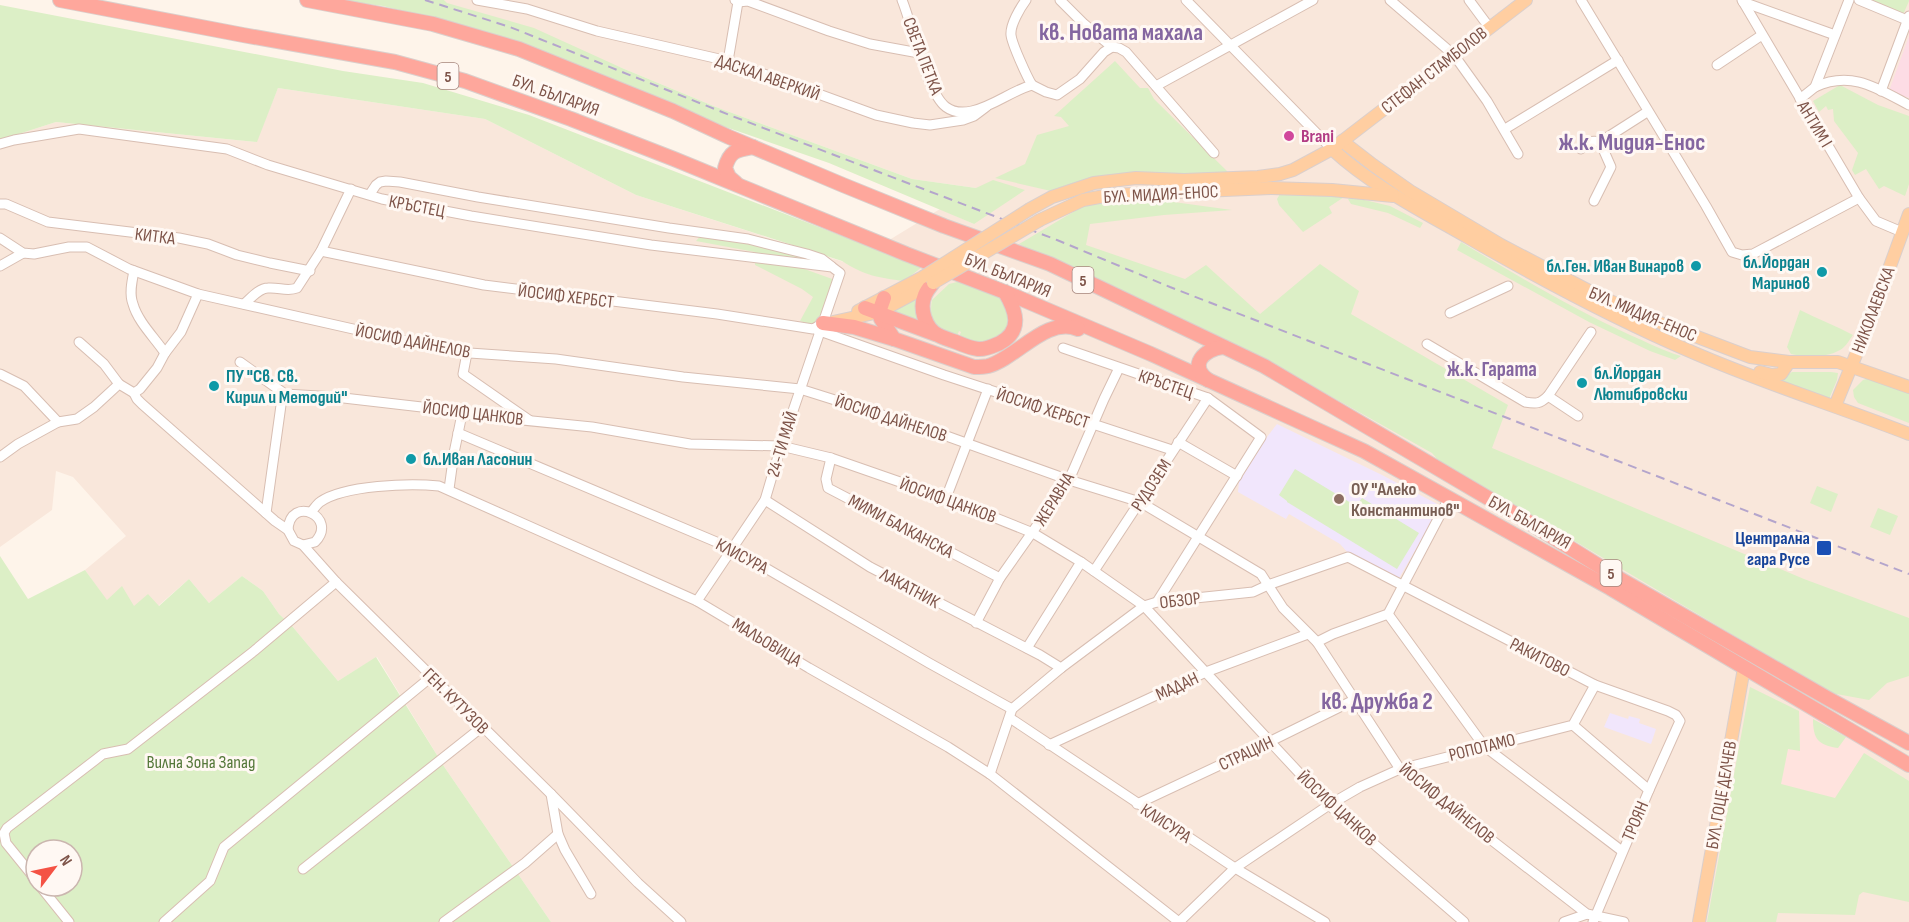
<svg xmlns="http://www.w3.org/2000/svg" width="1909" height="922" font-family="'Sofia Sans Condensed',sans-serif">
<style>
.residential{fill:#f9e7db}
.commercial{fill:#ffe3de}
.education{fill:#f1e6fc}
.medical{fill:#fddce5}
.green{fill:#dcefc6;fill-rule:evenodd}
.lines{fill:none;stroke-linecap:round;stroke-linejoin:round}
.minor-casing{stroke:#d8beb2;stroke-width:11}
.major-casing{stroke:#dbcfcc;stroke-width:14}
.highway-casing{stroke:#dbcfcc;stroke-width:16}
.minor{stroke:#fff;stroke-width:9}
.major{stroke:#ffcea1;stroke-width:12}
.highway{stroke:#fea79c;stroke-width:14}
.rail{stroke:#b4a5cc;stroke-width:2;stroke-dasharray:9 6;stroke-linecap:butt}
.major-bridge-casing{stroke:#dbcfcc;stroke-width:14;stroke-linecap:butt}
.major-bridge{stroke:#ffcea1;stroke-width:12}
.hotel-dot{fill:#d1479c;stroke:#fff8f3;stroke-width:2}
.culture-dot{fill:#0f9aa8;stroke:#fff8f3;stroke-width:2}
.education-dot{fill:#8d6e63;stroke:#fff8f3;stroke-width:2}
.transit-dot{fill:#1a4fb4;stroke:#fff8f3;stroke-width:2}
.labels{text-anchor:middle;stroke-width:6;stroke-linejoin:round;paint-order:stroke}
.shield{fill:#fff8f3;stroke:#a5857c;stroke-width:1.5}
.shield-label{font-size:16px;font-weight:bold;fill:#7e5449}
.street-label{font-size:18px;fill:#7e5449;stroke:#fff8f3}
.hotel-label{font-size:18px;font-weight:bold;fill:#b23c85;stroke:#fff8f3;text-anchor:start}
.culture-label{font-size:18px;font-weight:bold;fill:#0d838f;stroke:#fff8f3;text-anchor:start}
.education-label{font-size:18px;font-weight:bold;fill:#785e54;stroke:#fff8f3;text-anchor:start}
.transit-label{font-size:18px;font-weight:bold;fill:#164399;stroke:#fff8f3;text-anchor:end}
.park-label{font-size:18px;fill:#55783a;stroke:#fff8f3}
.quarter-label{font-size:21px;font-weight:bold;fill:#8466a0;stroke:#fff8f3}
.district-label{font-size:24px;font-weight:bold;fill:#8466a0;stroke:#fff8f3}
</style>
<rect width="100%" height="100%" fill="#fef4ea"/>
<path class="residential" d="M444,0H1909V922H551L445,768L377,657L338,681L292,626L279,614L263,591L242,576L209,603L189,579L158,606L134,607L107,601L85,570L126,536L73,477L56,471L52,510L0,547V140L56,122L256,142L278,88L485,119L636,195L850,264L940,209L974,224L976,188L912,179L716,107L622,68L446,3Z"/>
<path class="commercial" d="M1799,701L1872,744L1835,798L1781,784L1788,749L1800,750Z"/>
<g class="education">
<path d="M1277,424L1382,475L1441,506L1398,580L1349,554L1340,544L1289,514L1286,519L1238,492L1239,482L1267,437Z"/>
<path d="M1610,713L1628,719L1629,716L1640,719L1639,723L1656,729L1651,744L1604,727Z"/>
</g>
<path class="medical" d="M1909,36V98L1889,91Z"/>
<g class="green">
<path d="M338,0H444L447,3L534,28L622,68L716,107L912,179L976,188L993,180L1025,190L974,224L829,163L717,124L454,24L383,6Z"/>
<path d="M1861,0H1909V1L1902,17Z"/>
<path d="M0,5L343,71L423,83L529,115L922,267L904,281C879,278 863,275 842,261L636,195L485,119L278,88L257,142L56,122L0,140Z"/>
<path d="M1115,61L1140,88H1148L1154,99L1230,174L1090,179L1051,191L995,178L1025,164L1037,135L1069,126L1061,117L1054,116Z"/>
<path d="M1840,85L1878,105L1909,116V184L1905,196L1884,186L1879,189L1866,169L1855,175L1852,170L1858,153L1834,121L1833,109L1828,110L1826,106L1819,112L1813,101Z"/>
<path d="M1280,194L1344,197L1329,207L1332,213L1303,232L1279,205L1277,199Z"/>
<path d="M1352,197L1390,206L1423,223L1420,228L1388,213L1351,204L1348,199Z"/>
<path d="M1159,200L1232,210L1164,215L1090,224L1086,245L1185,279L1206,265L1260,314L1320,264L1359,291L1351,314L1508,405L1492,448L1804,579L1909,618V676L1887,683L1869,700L1831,693L1438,460L1432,453L1293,375L1019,244L1085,205Z"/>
<path d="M702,234L755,242L824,263L760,253L835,280L820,322L813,325L800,321L813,297L802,289L755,265V252L696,241Z"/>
<path d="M1461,242C1516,275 1571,308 1630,335C1647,342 1663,351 1681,356L1675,360L1650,351L1589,322L1457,250Z"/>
<path d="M961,281C972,285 990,289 999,297C1020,316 1007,340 981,343C975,344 966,339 959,337L961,332L959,331L957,336C937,328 928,323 932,300L949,284Z"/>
<path d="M921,296L922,322L893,312Z"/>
<path d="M1800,310C1818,319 1836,326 1853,335C1849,340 1846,347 1840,350C1826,358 1807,357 1791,354L1787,347Z"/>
<path d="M1792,372H1831L1838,373L1837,380L1829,399L1780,381Z"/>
<path d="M1870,378L1909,393V423L1858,403L1854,397L1853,390L1863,380Z"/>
<path d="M1295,469L1356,506L1362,498L1419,533L1397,569L1287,502V501L1279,495Z"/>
<path d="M1817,486L1838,494L1831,512L1810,503Z"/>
<path d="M1878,508L1898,516L1890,535L1870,527Z"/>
<path d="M0,556L28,599L85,570L107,600L122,586L134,606L148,594L159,606L189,579L209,603L242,576L263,591L279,614L292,626L338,681L376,657L445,768L551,922H0ZM36,850H72V886H36Z"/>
<path d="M1750,687L1799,711L1800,751L1788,749L1781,784L1835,798L1864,753L1909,781V902L1863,892L1859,895L1855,915L1778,913L1776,922H1707Z"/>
<path d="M1813,719L1846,737L1838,748C1818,745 1813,739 1813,719Z"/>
</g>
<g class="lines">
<g class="minor-casing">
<g id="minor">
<path d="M477,0L527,9L597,31L728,61L876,115L913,123L930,125L963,120L974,116L986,107"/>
<path d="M735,0L738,2L748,1L829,31L870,44L919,53"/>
<path d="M902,0C912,24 927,93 946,107C954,113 963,113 972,111C994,106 1011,91 1032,85C1027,77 1012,44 1011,35C1010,25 1020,8 1026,0"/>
<path d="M1060,0L1083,23L1112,47L1119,48L1126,52L1214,153"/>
<path d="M1186,0L1332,149"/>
<path d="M1390,0L1454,55L1487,101L1518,154"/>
<path d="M1469,0L1489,27"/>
<path d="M1581,0L1706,206L1732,252L1742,255L1753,254L1859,198"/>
<path d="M1742,0L1859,198L1876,221L1902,232"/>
<path d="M1859,0L1907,20"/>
<path d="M1743,2L1835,35"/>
<path d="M728,61L738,2"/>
<path d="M1717,65L1762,35"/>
<path d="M1032,85L1046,92L1057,95L1080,79L1104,52L1112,47"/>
<path d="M1156,86L1313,0"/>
<path d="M1815,87C1851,70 1877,88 1909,105"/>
<path d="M1881,91L1909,16"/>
<path d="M1800,99L1815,87L1849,0"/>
<path d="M1505,129L1618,60"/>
<path d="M0,144L14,140L79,129L227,149L268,165L382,199L471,216L651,245L832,267L840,273L781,446L765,500L697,601"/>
<path d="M1581,149C1587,142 1591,140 1600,142L1647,112"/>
<path d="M370,194L376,185L380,182L386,181L400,182L478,197L669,228L748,239L807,254L822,259L831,266"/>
<path d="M1594,201L1611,167L1600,142"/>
<path d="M0,204H6L48,222L179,238L208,244L237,255L270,263L310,271"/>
<path d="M0,238L23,253L34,254L69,247H87L129,269L198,294L455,352L556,359L683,377L800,389L927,429L1069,480L1140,502L1261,574L1283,608L1317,642L1400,769L1587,914L1624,922"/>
<path d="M321,251L484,285L717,314L813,329L823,323"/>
<path d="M0,266L23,253"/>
<path d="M134,271C132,281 129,294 133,304C138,322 155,338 165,353"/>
<path d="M244,304C250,299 259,288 268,288C279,287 287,292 297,288L321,251L351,189"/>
<path d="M1450,313L1508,286"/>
<path d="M817,330L944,375L1172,450"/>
<path d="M79,342L104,364L119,384"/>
<path d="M1427,344L1525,402C1536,404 1540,404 1548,396L1591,332"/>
<path d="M1063,348L1208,398L1261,437L1157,602"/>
<path d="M467,353L463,374L529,420"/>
<path d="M240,362L285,394L282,398L266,513"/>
<path d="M0,374L24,386L58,422L18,444L0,457"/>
<path d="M134,393L137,399L142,404L275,521L288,530L294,541L303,545L336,582L551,794L638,883L681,922"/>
<path d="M285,394L335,397L439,409L462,414L592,427L690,444L781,446L831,458L946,498L1033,533L1081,562L1144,606L1329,805L1464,922"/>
<path d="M1548,396L1578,416"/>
<path d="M58,422L77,419L94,407L119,384L134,393L140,389L157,368L165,353L181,332L198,294"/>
<path d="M458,433L733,549L929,663L1012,709"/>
<path d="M1178,442L1237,476"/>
<path d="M831,458L826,479L828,488L1000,578"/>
<path d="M449,489L454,453L462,414"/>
<path d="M946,498L988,389"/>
<path d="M765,500L870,567L1040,655L1061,668"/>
<path d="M311,512C314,509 317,504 320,502C344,485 410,483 439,486L697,601L809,668L948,747L990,774L1179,922"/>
<path d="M288,530C290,494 339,517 315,542L303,545"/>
<path d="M1094,571L1208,398"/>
<path d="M1388,614L1484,746L1622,851"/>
<path d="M976,623L1000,578L1069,480L1104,399L1119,368"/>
<path d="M1317,642L1333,634L1388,614L1449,498"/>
<path d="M1027,648L1081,562"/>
<path d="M1010,718L1235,868L1325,922"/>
<path d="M1573,725L1649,790"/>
<path d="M1049,745L1206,672L1308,634"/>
<path d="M990,774L1012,709L1061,668L1144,606L1157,602L1253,592L1268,585L1348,557L1595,685L1668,711L1676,715L1680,721L1649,790L1593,922"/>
<path d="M551,794L558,834L565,850L591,894"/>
<path d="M1137,804L1269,742L1354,700"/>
<path d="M303,869L482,727"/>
<path d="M36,880L6,843L4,833L7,828L103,754L128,749L254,651L336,582"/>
<path d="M40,886L69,922"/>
<path d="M164,922L210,881L224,847L431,677"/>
<path d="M444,922L525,863L558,834"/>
<path d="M1179,922L1235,868L1329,805L1360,787L1400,769L1573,725L1595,685"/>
<path d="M1564,922L1587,914"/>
</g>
</g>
<g class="major-casing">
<g id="major">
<path d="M1342,141L1373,165L1410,191L1501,245L1595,294L1650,319L1750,357L1789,362H1838L1909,387"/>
<path d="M1332,149C1372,186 1422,211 1469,238C1542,280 1615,319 1692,352C1763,383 1837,406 1909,434"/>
<path d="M1030,209L1052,197L1094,183L1136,178L1184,180L1258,177L1280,174L1293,170L1332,149L1526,0"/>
<path d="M1040,220L1083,200L1110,195L1271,188L1332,190L1393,196"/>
<path d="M858,311L923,277"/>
<path d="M833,322L879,312L933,283"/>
<path d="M1760,372L1772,375L1781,374L1789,362"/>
<path d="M1835,406L1873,313L1909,214"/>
<path d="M1699,922L1744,668"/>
</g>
</g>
<g class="highway-casing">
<g id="highway">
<path d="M60,0L243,35L395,62L465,81L571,119L674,159L906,254L1005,292L1151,354L1364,451L1610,588L1909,765"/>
<path d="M307,0L433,24L519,49L673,111L729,137L843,185L944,226L1050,264L1264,366L1522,518L1620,579L1827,698L1909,743"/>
<path d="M736,183L729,177L725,168C730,150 737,150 753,147"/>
<path d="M933,283C930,287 927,290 925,295C919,308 925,328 938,335C944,338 950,340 956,342C963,345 970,348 978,349C985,350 993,346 1000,343C1023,330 1016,311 1005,292"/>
<path d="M884,298L879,312L881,319L894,339L974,367C978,367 984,367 988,366C1017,358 1046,316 1078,329"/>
<path d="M865,308L935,334"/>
<path d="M823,323L854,327L894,339"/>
<path d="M1208,380C1187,365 1205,349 1223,347"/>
</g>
</g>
<use href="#minor" class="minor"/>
<use href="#major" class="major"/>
<use href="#highway" class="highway"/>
<path class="rail" d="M425,0L510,27L732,116L1057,240L1170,287L1909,574"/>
<g class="major-bridge-casing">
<g id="major-bridge">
<path d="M923,277L1030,209"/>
<path d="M933,283L1040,220"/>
</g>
</g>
<use href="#major-bridge" class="major-bridge"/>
</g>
<circle class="hotel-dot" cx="1289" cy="136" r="6"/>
<g class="culture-dot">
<circle cx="1696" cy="266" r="6"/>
<circle cx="1822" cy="272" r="6"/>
<circle cx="1582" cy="383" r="6"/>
<circle cx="214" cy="386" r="6"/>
<circle cx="411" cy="459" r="6"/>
</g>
<circle class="education-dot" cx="1339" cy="499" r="6"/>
<rect class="transit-dot" x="1816" y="540" width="16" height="16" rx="3"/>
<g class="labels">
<g class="shield">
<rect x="437.5" y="63" width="21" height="26" rx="4.5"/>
<rect x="1072.5" y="267" width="21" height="26" rx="4.5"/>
<rect x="1600.5" y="560" width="21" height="26" rx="4.5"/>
</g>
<g class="shield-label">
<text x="448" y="82">5</text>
<text x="1083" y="286">5</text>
<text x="1611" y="579">5</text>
</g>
<g class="street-label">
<text transform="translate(923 56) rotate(69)" y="6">СВЕТА ПЕТКА</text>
<text transform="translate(1434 70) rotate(-38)" y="6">СТЕФАН СТАМБОЛОВ</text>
<text transform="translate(768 77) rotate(19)" y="6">ДАСКАЛ АВЕРКИЙ</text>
<text transform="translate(556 95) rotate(20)" y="6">БУЛ. БЪЛГАРИЯ</text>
<text transform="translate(1815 124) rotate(59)" y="6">АНТИМ I</text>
<text transform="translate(1161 194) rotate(-3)" y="6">БУЛ. МИДИЯ-ЕНОС</text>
<text transform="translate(417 206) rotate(11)" y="6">КРЪСТЕЦ</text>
<text transform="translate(155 236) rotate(7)" y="6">КИТКА</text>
<text transform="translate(1008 275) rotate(22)" y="6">БУЛ. БЪЛГАРИЯ</text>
<text transform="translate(566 296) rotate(7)" y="6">ЙОСИФ ХЕРБСТ</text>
<text transform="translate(1873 310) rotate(-69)" y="6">НИКОЛАЕВСКА</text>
<text transform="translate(1643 314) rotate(23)" y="6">БУЛ. МИДИЯ-ЕНОС</text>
<text transform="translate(413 341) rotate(11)" y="6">ЙОСИФ ДАЙНЕЛОВ</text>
<text transform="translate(1166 384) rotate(19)" y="6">КРЪСТЕЦ</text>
<text transform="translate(1043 408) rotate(18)" y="6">ЙОСИФ ХЕРБСТ</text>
<text transform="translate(473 413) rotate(7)" y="6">ЙОСИФ ЦАНКОВ</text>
<text transform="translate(891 418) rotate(18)" y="6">ЙОСИФ ДАЙНЕЛОВ</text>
<text transform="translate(782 444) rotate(-73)" y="6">24-ТИ МАЙ</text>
<text transform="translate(1151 485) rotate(-57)" y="6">РУДОЗЕМ</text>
<text transform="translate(1054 499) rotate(-58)" y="6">ЖЕРАВНА</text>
<text transform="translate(948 500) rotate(20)" y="6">ЙОСИФ ЦАНКОВ</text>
<text transform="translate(1530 522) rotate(29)" y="6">БУЛ. БЪЛГАРИЯ</text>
<text transform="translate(901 526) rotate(28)" y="6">МИМИ БАЛКАНСКА</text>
<text transform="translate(742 556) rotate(28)" y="6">КЛИСУРА</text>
<text transform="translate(910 588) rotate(28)" y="6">ЛАКАТНИК</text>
<text transform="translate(1180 600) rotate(-7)" y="6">ОБЗОР</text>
<text transform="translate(767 642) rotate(31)" y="6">МАЛЬОВИЦА</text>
<text transform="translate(1540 657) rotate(27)" y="6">РАКИТОВО</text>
<text transform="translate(1177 686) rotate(-25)" y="6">МАДАН</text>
<text transform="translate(456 701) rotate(45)" y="6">ГЕН. КУТУЗОВ</text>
<text transform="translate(1482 747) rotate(-14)" y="6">РОПОТАМО</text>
<text transform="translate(1246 753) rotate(-25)" y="6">СТРАЦИН</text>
<text transform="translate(1721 795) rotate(-80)" y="6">БУЛ. ГОЦЕ ДЕЛЧЕВ</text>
<text transform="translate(1447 803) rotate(39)" y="6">ЙОСИФ ДАЙНЕЛОВ</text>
<text transform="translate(1337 808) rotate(43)" y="6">ЙОСИФ ЦАНКОВ</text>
<text transform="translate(1635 821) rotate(-67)" y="6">ТРОЯН</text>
<text transform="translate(1166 823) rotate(33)" y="6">КЛИСУРА</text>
</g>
<g class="hotel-label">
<text x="1301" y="142">Brani</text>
</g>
<g class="culture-label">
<text x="1810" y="268" text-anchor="end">бл.Йордан<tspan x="1810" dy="21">Маринов</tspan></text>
<text x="1684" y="272" text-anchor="end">бл.Ген. Иван Винаров</text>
<text x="1594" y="379">бл.Йордан<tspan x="1594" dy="21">Лютибровски</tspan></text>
<text x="226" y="382">ПУ "Св. Св.<tspan x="226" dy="21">Кирил и Методий"</tspan></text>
<text x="423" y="465">бл.Иван Ласонин</text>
</g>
<g class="education-label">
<text x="1351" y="495">ОУ "Алеко<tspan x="1351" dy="21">Константинов"</tspan></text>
</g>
<g class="transit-label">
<text x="1810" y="544">Централна<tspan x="1810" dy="21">гара Русе</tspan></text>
</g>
<g class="park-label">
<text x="201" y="768">Вилна Зона Запад</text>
</g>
<g class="quarter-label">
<text x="1492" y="376">ж.к. Гарата</text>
</g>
<g class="district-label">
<text x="1121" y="40">кв. Новата махала</text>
<text x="1632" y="150">ж.к. Мидия-Енос</text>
<text x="1377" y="709">кв. Дружба 2</text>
</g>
</g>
<g transform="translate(54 868) rotate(58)"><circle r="28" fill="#fff8f3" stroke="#cbb6af" stroke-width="1.5"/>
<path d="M0-4.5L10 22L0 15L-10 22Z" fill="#f45244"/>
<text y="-9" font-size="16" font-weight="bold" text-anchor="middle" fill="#7e5449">N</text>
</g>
</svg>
